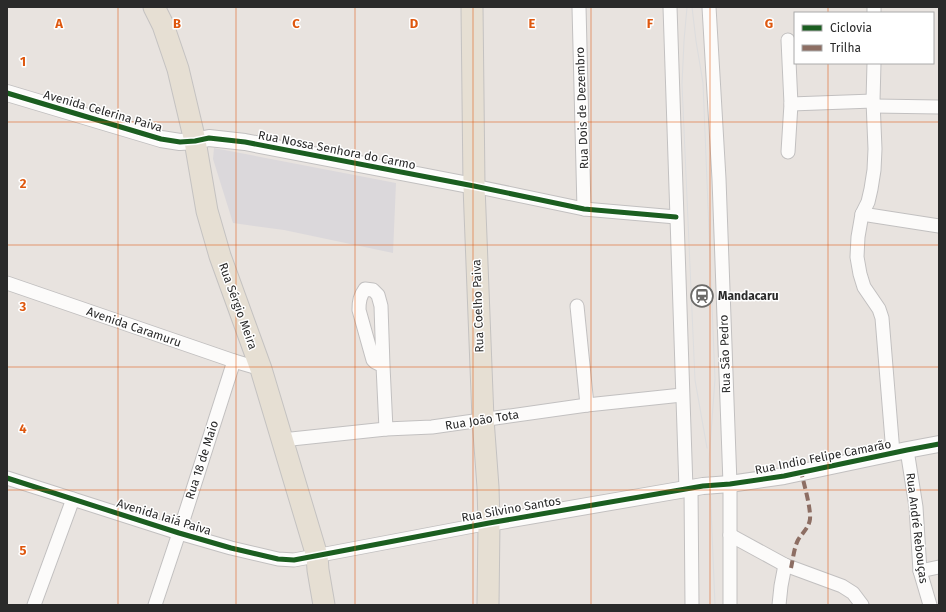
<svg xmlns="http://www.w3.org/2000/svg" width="946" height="612" font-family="'Fira Sans',sans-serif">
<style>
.industrial{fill:#dbd8db}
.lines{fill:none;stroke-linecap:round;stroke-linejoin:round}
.minor-casing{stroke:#c2c0c0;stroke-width:15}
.tertiary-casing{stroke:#c2c0c0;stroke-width:18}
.primary-casing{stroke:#c4c2c1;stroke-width:23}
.minor{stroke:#fcfbfa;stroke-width:13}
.tertiary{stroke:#fcfbfa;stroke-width:16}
.primary{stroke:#e6dfd3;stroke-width:21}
.tram{stroke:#ddddde;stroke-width:1}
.quiet{stroke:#8d6e63;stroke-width:4;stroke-dasharray:8 4;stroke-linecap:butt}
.cycleway-casing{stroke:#fff;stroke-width:8}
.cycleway{stroke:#1b5e20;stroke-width:5}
.grid{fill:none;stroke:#de570e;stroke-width:1;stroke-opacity:0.55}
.labels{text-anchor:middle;stroke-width:3;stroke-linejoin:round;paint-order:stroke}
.street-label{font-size:12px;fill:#2a2a2a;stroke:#fff}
.poi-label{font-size:12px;font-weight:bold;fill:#2a2a2a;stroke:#fff;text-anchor:start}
.grid-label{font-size:13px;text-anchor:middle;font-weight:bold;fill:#de570e;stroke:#fff;stroke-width:3;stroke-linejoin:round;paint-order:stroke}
</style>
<rect width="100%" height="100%" fill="#e8e3df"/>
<path class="industrial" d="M214,148L396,183L393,253L284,230L233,223L213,159Z"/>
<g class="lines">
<g class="minor-casing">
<g id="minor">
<path d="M579,7L584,209"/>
<path d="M670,7L686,489"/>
<path d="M709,7L719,179L730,484V605"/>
<path d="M874,7V13"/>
<path d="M788,40L791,104L788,152"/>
<path d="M874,63L873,101L875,149L874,170L871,189L868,202L862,214L858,237L857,257L860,274L864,287L879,309L882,318L893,453"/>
<path d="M791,104L873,101"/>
<path d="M874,106L939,107"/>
<path d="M474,186L584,209L676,217"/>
<path d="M862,214L939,226"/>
<path d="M7,283L234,361L261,369"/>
<path d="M577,306L587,405"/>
<path d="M383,366L375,362L373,360L359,310C359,301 360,296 365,289L373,290L378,295L381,306L383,366L386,429"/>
<path d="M282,440L386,429L432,427L587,405L682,395"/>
<path d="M907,450L916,507L920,571L930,605"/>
<path d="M7,478L179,533L231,548L278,559L294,560L489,523"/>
<path d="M691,488L692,605"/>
<path d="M730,535L785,565L842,586L853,593L862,605"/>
<path d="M920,571L939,567"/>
<path d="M34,605L73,499"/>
<path d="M155,605L179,533L234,361"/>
<path d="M779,605L781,586L785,565"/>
</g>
</g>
<g class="tertiary-casing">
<g id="tertiary">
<path d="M7,93L161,139L180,142L195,141L209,138L245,142L474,186"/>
<path d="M489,523L703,486L730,484L784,476L907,450L939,444"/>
</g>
</g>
<g class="primary-casing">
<g id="primary">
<path d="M154,7L163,25L178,69L195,141L207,211L220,256L261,369L317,556L318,570L324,605"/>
<path d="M472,7L474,186L483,419L488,487L489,523L488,605"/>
</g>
</g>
<use href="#minor" class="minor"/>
<use href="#tertiary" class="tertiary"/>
<use href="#primary" class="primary"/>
<g class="tram">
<path d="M687,7L684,41L682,84L695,380L707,448"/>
<path d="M692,7L696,41L703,83L715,379L709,460L715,605"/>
</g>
<path class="quiet" d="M791,568C793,559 794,548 798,540C802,533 809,528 810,519C811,509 804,483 801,472"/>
<g class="cycleway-casing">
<g id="cycleway">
<path d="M7,93L161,139L180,142L195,141L209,138L245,142L474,186L584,209L676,217"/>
<path d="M7,478L179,533L231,548L278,559L294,560L489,523L703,486L730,484L784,476L907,450L939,444"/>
</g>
</g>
<use href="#cycleway" class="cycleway"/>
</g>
<path class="grid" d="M118,7V605M236,7V605M355,7V605M473,7V605M591,7V605M710,7V605M828,7V13M828,63V605M7,122H939M7,245H939M7,367H939M7,490H939"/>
<defs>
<g id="station-ring" transform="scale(1.15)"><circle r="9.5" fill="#fff" stroke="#6c6b69" stroke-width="1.5"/><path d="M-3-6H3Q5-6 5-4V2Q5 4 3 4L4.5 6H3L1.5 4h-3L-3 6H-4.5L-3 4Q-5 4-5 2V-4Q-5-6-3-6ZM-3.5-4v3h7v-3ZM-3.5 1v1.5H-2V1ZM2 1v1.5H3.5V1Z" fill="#6c6b69"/></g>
</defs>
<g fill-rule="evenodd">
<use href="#station-ring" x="702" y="296"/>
</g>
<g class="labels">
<g class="street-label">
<text transform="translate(582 108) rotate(-92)" y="4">Rua Dois de Dezembro</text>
<text transform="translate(103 111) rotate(16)" y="4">Avenida Celerina Paiva</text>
<text transform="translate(337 150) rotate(11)" y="4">Rua Nossa Senhora do Carmo</text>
<text transform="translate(238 306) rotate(70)" y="4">Rua Sérgio Meira</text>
<text transform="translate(478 306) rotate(-92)" y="4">Rua Coelho Paiva</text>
<text transform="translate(134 327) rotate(19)" y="4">Avenida Caramuru</text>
<text transform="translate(725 354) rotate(-92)" y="4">Rua São Pedro</text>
<text transform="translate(482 420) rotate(-9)" y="4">Rua João Tota</text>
<text transform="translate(823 457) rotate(-11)" y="4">Rua Indio Felipe Camarão</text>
<text transform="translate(202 460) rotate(-72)" y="4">Rua 18 de Maio</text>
<text transform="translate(511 509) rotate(-10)" y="4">Rua Silvino Santos</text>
<text transform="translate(164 517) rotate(17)" y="4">Avenida Iaiá Paiva</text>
<text transform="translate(917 528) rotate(83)" y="4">Rua André Rebouças</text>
</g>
<g class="poi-label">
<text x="718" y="300">Mandacaru</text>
</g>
</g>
<g class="grid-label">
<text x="59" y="28">A</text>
<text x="177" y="28">B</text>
<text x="296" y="28">C</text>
<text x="414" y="28">D</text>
<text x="532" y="28">E</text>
<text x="650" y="28">F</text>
<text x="769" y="28">G</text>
<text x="23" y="66">1</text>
<text x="23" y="188">2</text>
<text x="23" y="311">3</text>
<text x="23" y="433">4</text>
<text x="23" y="555">5</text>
</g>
<rect width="946" height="612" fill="none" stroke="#2a2a2a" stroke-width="16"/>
<rect x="794" y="12" width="140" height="52" fill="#ffffff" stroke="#aaaaaa"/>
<rect x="802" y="25" width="20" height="6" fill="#1b5e20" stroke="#aaaaaa"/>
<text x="830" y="32" font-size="12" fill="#2a2a2a">Ciclovia</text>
<rect x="802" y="45" width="20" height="6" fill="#8d6e63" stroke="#aaaaaa"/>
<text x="830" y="52" font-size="12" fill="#2a2a2a">Trilha</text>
</svg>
